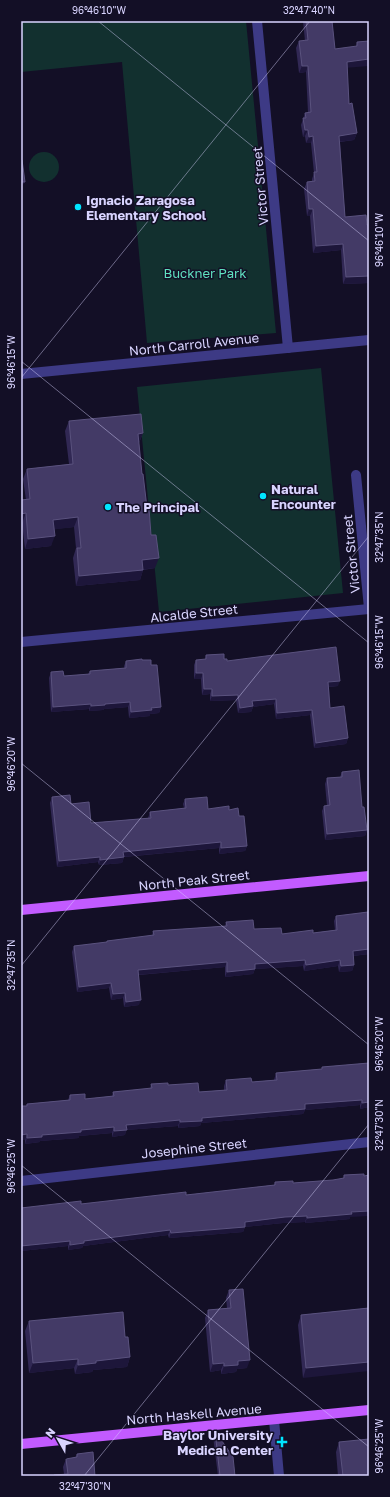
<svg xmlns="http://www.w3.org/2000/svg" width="390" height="1497" font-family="'Golos Text',sans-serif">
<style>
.green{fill:#12302f}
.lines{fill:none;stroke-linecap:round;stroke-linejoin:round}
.minor{stroke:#3d3a85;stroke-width:10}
.major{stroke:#c25bff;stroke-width:10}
.wall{fill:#312854}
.shaded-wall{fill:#1d163a}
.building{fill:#433a66;stroke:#5a527e}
.ticks{fill:none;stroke:#d9d4ff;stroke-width:1;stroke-opacity:0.45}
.poi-dot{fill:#00e5ff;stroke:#130f26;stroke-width:1.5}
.labels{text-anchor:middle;stroke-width:3;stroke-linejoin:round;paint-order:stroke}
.street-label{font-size:13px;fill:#d9d4ff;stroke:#130f26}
.poi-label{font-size:13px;font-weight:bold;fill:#d9d4ff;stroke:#130f26;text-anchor:start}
.park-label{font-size:13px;fill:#5fe0c0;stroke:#130f26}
.neatline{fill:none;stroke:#d9d4ff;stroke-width:1.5}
.ticks-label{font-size:10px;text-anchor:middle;fill:#d9d4ff}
</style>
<rect width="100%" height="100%" fill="#130f26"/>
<g class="green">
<path d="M21,21H246L276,333L147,343L122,62L21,72Z"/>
<circle cx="44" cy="167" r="15"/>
<path d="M321,368L343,593L159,612L137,387Z"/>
</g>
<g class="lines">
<g class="minor">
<path d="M257,21L288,348"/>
<path d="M21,374L369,340"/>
<path d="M356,475L369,608"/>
<path d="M21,642L369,609"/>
<path d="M21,1181L369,1142"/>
<path d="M274,1420L279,1476"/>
</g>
<g class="major">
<path d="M21,910L369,876"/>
<path d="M21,1444L369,1410"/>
</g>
</g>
<g class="wall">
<path d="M303,21H332L335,49L356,47L357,42L369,41L347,68L349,104L357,133L354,140L340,142L345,217L367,225H369V283L343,284L341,250L313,253L310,216H307L304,189L307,182L312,181V179L314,173L311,143H306L305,136L303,137L301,125L305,113H308L306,72L299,73L296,48L299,41H305Z"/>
<path d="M69,421L143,433L139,443L142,474L155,568L143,570L140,580L76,586L73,558L76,548L74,527L54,529L51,546L25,549L22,523L26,500L23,479L27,469L69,464L65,431Z"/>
<path d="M206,655L224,659L227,661L338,686L329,687L330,708L348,738L346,744L314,748L310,715L276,719L274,704L253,707L251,712L238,713L236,700L210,701V694L202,695L201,679H194V665L196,660H205Z"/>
<path d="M126,661L151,665L161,707L159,713L150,714V716L129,718L128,707L104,709L103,710L89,711V709L51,712L49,678L51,672L64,676L88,674L90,671L124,668V666Z"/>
<path d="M342,772L362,807L367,830L365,836L325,840L322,811L324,806H327L325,784L327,778L340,777Z"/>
<path d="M52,797L71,804L91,823L148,818L150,812L184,808L183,804L185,799L208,809L229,810L239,816L247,846L245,851L219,854V848L124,857L122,863L99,865L98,862L57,867L50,803Z"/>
<path d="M336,916L369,925V954L353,956L354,965L352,971L339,972L338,966L304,971L303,966L255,969L253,974L225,977V967L139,975V1005L124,1007L123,998L111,1000L109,988L77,992L72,952L74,946L106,943L107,941L152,936L153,931L225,926L226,922L254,929L282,934L313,933L335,930L334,921Z"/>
<path d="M369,1063V1107L360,1109V1105L305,1110L303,1114L201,1123L200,1126L178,1128V1126L126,1130L125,1135L112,1137V1133L79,1136V1138L40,1141V1142L25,1144L26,1106L27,1104L68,1100L70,1095L85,1099L112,1096L113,1092L150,1089L151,1084L168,1085L199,1092L224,1090V1086L226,1080L252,1082L274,1080L276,1073L322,1069V1067Z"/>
<path d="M344,1175L350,1217V1219L305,1223V1222L283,1223L245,1227L243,1232L169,1238L168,1235L83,1246L82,1248L68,1250V1246L21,1251V1208L81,1204L186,1195L274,1185L275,1182L293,1183L333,1180L343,1179Z"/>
<path d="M229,1290L247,1368L237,1369L236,1372L221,1374V1370L210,1372L205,1318L208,1310L227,1308L226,1298Z"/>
<path d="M369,1308L303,1378L298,1325L301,1315Z"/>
<path d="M29,1321L125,1337L130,1357L127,1367L93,1370L92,1372L75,1374L74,1368L29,1373L25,1331Z"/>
<path d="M215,1431L235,1476H218L213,1436Z"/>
<path d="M339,1442L369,1476H338L336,1452Z"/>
<path d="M77,1454L95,1476H54V1475L64,1474L63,1467L66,1459L75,1458Z"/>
</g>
<g class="shaded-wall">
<path d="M369,59V66L344,68L347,62Z"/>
<path d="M302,66H308L306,72L299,73Z"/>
<path d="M305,130H308L305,136L303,137Z"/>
<path d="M357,133L354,140L337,142L339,136Z"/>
<path d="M313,136L311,143H306L309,137Z"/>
<path d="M21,182H25L24,184L21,185Z"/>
<path d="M309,209H313L310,216H307Z"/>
<path d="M343,244L341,250L313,253L316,246Z"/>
<path d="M369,276V283L343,284L346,277Z"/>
<path d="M143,433L139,443L138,434Z"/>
<path d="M26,513L22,523H21V514Z"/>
<path d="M78,517L74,527L50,530L53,520Z"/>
<path d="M55,536L51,546L25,549L28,539Z"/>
<path d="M159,558L155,568L139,570L142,560Z"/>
<path d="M143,570L140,580L76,586L79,576Z"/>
<path d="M196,673H203L201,679H194Z"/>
<path d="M340,681L338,686L327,687L328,682Z"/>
<path d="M204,689H212L210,694L202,695Z"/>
<path d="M238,695L236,700L210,701L212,696Z"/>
<path d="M276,699L274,704L253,707L251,712L238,713L240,708L252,701Z"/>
<path d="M130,702L128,707L104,709L103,710L89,711L91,706L105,704Z"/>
<path d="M91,704L89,709L51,712L53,707Z"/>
<path d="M161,707L159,713L150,714V716L129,718L131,712L151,708Z"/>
<path d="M312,710L310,715L276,719L277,713Z"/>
<path d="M348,738L346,744L314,748L316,743Z"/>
<path d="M367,830L365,836L325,840L327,834Z"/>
<path d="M221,842L219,848L121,857L123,852Z"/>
<path d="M247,846L245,851L219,854L221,848Z"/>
<path d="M100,857L98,862L57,867L59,861Z"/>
<path d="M124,857L122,863L99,865L100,860Z"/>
<path d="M369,949V954L351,956L353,951Z"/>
<path d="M305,960L303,966L255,969L253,974L225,977L227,972L255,964Z"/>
<path d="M340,960L338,966L304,971L306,965Z"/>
<path d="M227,962L225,967L136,975L138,970Z"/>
<path d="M354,965L352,971L339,972L341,966Z"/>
<path d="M111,983L109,988L77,992L79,987Z"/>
<path d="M125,993L123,998L111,1000L113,994Z"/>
<path d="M141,1000L139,1005L124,1007L126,1002Z"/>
<path d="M362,1100L360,1105L305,1110L303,1114L201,1123L200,1126L178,1128L180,1122L202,1118L305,1104Z"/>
<path d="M369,1102V1107L360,1109L362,1103Z"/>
<path d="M180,1120L178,1126L126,1130L125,1135L112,1137L114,1131L126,1125Z"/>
<path d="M114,1127L112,1133L79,1136V1138L40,1141V1142L25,1144L27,1138L42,1135L81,1130Z"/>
<path d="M27,1134L25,1140H21V1135Z"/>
<path d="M369,1211V1216L350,1217V1219L305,1223L307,1218L351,1212Z"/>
<path d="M307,1216L305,1222L283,1223L245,1227L243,1232L169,1238L171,1233L245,1222L285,1217Z"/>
<path d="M170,1230L168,1235L83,1246L82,1248L68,1250L70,1245L84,1241Z"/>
<path d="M70,1241L68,1246L21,1251V1246Z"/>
<path d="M130,1357L127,1367L93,1370L92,1372L75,1374L78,1365L96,1361Z"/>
<path d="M78,1359L74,1368L29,1373L33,1363Z"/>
<path d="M250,1360L247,1368L237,1369L236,1372L221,1374L224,1366L238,1361Z"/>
<path d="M369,1362V1371L303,1378L306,1368Z"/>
<path d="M224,1363L221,1370L210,1372L213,1364Z"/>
</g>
<g class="building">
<path d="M306,21H332L335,49L357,46V42L369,41V59L347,62L349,104L352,103L357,133L339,136L345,217L366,215L367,225H369V276L346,277L343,244L316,246L313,209H309L307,182L315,181L314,172H317L313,136L309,137L308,130H305L303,118H306L305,113L311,112L308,66H302L299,41L308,40Z"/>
<path d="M21,160H22L25,182H21Z"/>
<path d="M141,414L143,433L138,434L142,474H143L147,508H149L151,535H156L159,558L142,560L143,570L79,576L77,548H81L78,517L53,520L55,536L28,539L26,513L21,514V500L30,499L27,469L73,464L69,421Z"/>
<path d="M336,647L340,681L328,682L330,708L344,706L348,738L316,743L312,710L277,713L276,699L252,701L253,706L240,708L238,695L212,696V689H204L203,673H196V660L206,659V655L224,654V659H227V661Z"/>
<path d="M142,659V660H151V665H157L161,707L151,708L152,710L131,712L130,702L105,704V705L91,706V704L53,707L51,672L63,671L64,676L90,674V671L126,668V661Z"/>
<path d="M359,770L362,807H364L367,830L327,834L324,806L330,805L327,778L342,777V772Z"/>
<path d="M70,795L71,804L89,802L91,823L151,818L150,812L186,808L185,799L207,797L208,809L229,806V810L238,808L239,816H244L247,846L221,848V842L123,852L124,857L100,860V857L59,861L52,797Z"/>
<path d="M368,912L369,925V949L353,951L354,965L341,966L340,960L306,965L305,960L255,964V969L227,972V962L138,970L141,1000L126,1002L125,993L113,994L111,983L79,987L74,946L107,942V941L154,935L153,931L227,926L226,922L253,920L254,929L281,928L282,934L313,930V933L337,930L336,916Z"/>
<path d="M369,1063V1102L362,1103V1100L305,1104V1109L202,1118V1121L180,1122V1120L126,1125L127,1130L114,1131V1127L81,1130V1132L42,1135V1137L27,1138V1134L21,1135V1106H27V1104L70,1100V1095L85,1094V1099L114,1096L113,1092L152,1088L151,1084L168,1083V1085L198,1083L199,1092L227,1090L226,1080L251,1078L252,1082L277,1080L276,1073L322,1069V1067Z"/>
<path d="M364,1174V1176L369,1175V1211L351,1212L352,1214L307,1218V1216L285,1217L245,1222V1227L171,1233L170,1230L84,1241V1243L70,1245V1241L21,1246V1208L81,1201V1204L186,1192V1195L275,1185V1182L293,1181V1183L333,1180L344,1178V1175Z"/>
<path d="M243,1289L250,1360L238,1361V1365L224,1366V1363L213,1364L208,1310L231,1308L229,1290Z"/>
<path d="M369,1308V1362L306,1368L301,1315Z"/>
<path d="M123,1312L125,1337H128L130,1357L96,1361V1363L78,1365V1359L33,1363L29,1321Z"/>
<path d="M215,1431L233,1457L235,1476H220Z"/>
<path d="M369,1439V1476H343L339,1442Z"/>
<path d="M93,1452L95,1476H54V1475L68,1474L66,1459L77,1457V1454Z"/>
</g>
<path class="ticks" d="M98,21L369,241M21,361L369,643M21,378L310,21M21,763L369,1045M21,966L369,536M21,1165L369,1447M84,1476L369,1124"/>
<g class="poi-dot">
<circle cx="78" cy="207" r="4"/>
<circle cx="263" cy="496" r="4"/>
<circle cx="108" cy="507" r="4"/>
<path d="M280 1436h4v4h4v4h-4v4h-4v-4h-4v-4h4z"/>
</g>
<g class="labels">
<g class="street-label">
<text transform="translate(260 186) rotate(-95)" y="5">Victor Street</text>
<text transform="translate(194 344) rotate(-6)" y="5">North Carroll Avenue</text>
<text transform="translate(351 554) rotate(-96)" y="5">Victor Street</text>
<text transform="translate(194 613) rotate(-6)" y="5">Alcalde Street</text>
<text transform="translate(194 880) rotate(-6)" y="5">North Peak Street</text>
<text transform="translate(194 1148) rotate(-6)" y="5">Josephine Street</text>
<text transform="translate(194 1414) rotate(-5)" y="5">North Haskell Avenue</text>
</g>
<g class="poi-label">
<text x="86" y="205">Ignacio Zaragosa<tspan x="86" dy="15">Elementary School</tspan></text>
<text x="271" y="494">Natural<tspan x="271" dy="15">Encounter</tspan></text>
<text x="116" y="512">The Principal</text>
<text x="273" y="1440" text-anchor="end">Baylor University<tspan x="273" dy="15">Medical Center</tspan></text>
</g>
<g class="park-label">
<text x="205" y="278">Buckner Park</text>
</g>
</g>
<rect width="390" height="1497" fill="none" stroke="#130f26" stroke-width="44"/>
<g transform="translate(58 1439) rotate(309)" stroke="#130f26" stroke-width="3" paint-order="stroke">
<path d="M0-3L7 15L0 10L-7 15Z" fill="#d9d4ff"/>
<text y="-6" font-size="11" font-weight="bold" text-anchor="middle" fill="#d9d4ff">N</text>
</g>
<rect x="22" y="22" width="346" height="1453" class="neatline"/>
<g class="ticks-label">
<text x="99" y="14">96°46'10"W</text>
<text x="309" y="14">32°47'40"N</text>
<text transform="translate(379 240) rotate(-90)" y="4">96°46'10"W</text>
<text transform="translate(11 362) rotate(-90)" y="4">96°46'15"W</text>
<text transform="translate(379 537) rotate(-90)" y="4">32°47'35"N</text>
<text transform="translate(379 642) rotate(-90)" y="4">96°46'15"W</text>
<text transform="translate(11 764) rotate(-90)" y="4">96°46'20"W</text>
<text transform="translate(11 965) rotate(-90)" y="4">32°47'35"N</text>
<text transform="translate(379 1044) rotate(-90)" y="4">96°46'20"W</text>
<text transform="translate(379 1125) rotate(-90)" y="4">32°47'30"N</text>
<text transform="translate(11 1166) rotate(-90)" y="4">96°46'25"W</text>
<text transform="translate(379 1446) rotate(-90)" y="4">96°46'25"W</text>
<text x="85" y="1490">32°47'30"N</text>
</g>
</svg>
